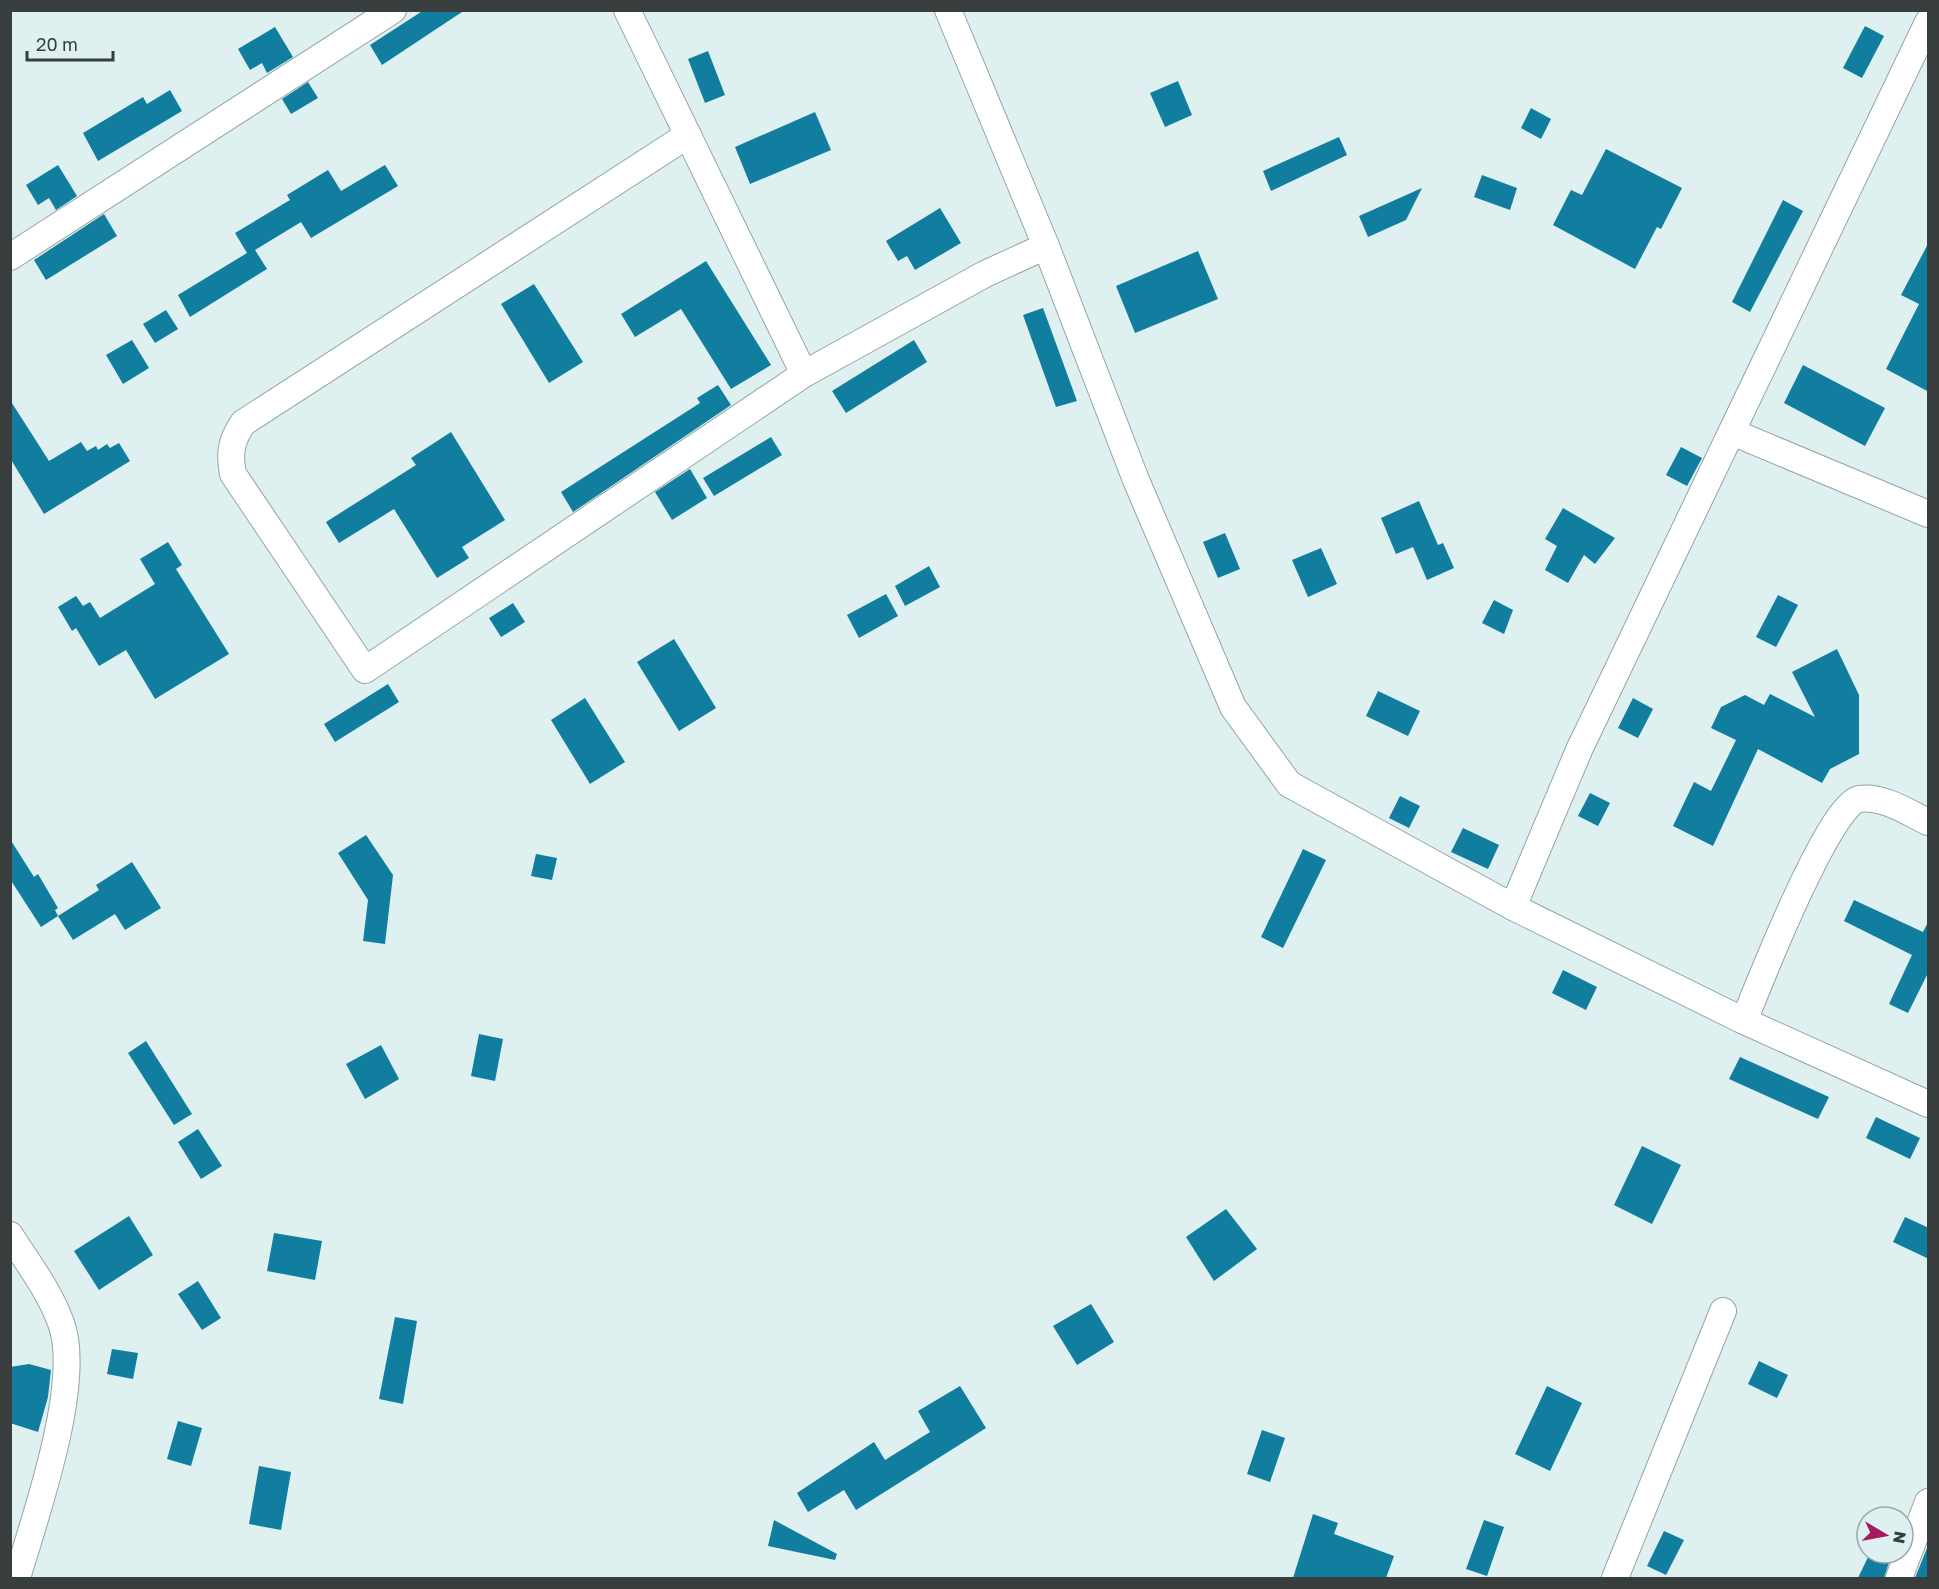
<svg xmlns="http://www.w3.org/2000/svg" width="1939" height="1589" font-family="'Golos Text',sans-serif">
<style>
.building{fill:#117ea0}
.lines{fill:none;stroke-linecap:round;stroke-linejoin:round}
.minor-casing{stroke:#94a5a4;stroke-width:28}
.minor{stroke:#fff;stroke-width:26}
</style>
<rect width="100%" height="100%" fill="#def0ef"/>
<g class="building">
<path d="M424,10H465L382,65L370,45Z"/>
<path d="M1865,26L1884,36L1862,78L1843,68Z"/>
<path d="M275,27L293,57L267,73L262,63L250,70L238,49Z"/>
<path d="M708,51L725,95L705,103L688,59Z"/>
<path d="M1178,81L1192,115L1165,127L1150,93Z"/>
<path d="M308,82L318,98L291,114L282,99Z"/>
<path d="M170,90L182,111L98,161L83,133L143,97L147,104Z"/>
<path d="M1531,108L1551,119L1541,139L1521,128Z"/>
<path d="M815,112L831,150L750,184L735,147Z"/>
<path d="M1339,137L1347,155L1271,191L1263,171Z"/>
<path d="M1606,149L1682,188L1661,229L1657,227L1635,269L1553,225L1571,190L1582,195Z"/>
<path d="M58,165L77,196L56,210L49,198L38,205L26,185Z"/>
<path d="M385,165L398,186L311,238L301,222L255,250L267,269L190,317L178,295L247,253L235,233L290,200L287,195L328,170L341,191Z"/>
<path d="M1482,175L1517,188L1510,210L1474,197Z"/>
<path d="M1422,188L1406,220L1368,237L1359,216Z"/>
<path d="M1783,200L1803,211L1750,312L1732,302Z"/>
<path d="M940,208L961,243L915,270L907,256L898,261L886,241Z"/>
<path d="M104,214L117,236L46,280L34,260Z"/>
<path d="M1929,242V392L1886,369L1919,304L1901,295Z"/>
<path d="M1198,251L1218,299L1135,333L1116,286Z"/>
<path d="M706,261L771,365L731,389L681,309L635,337L621,314Z"/>
<path d="M534,284L583,362L549,383L501,304Z"/>
<path d="M1043,308L1077,401L1056,407L1023,315Z"/>
<path d="M166,310L178,329L155,343L143,324Z"/>
<path d="M132,340L149,368L123,384L106,355Z"/>
<path d="M914,340L927,362L846,413L832,391Z"/>
<path d="M1803,365L1885,408L1865,446L1784,403Z"/>
<path d="M718,385L731,405L573,512L561,492L700,403L697,398Z"/>
<path d="M10,400L49,461L81,442L87,451L96,446L98,450L107,444L110,448L119,443L130,461L44,514L10,458Z"/>
<path d="M451,432L505,520L462,547L469,558L437,578L394,509L339,543L326,522L416,465L411,458Z"/>
<path d="M771,437L782,455L714,496L703,478Z"/>
<path d="M1681,447L1702,458L1687,486L1666,475Z"/>
<path d="M690,469L707,498L672,520L655,492Z"/>
<path d="M1419,501L1438,545L1443,543L1454,568L1427,580L1413,547L1396,554L1381,518Z"/>
<path d="M1563,508L1615,538L1595,564L1584,555L1568,583L1545,570L1557,546L1545,539Z"/>
<path d="M1225,533L1240,569L1218,578L1203,542Z"/>
<path d="M168,542L182,565L176,569L229,654L155,699L126,650L99,666L76,628L72,631L58,607L76,596L83,606L90,602L100,618L155,584L140,559Z"/>
<path d="M1321,548L1337,584L1308,597L1292,560Z"/>
<path d="M929,566L940,587L905,606L895,586Z"/>
<path d="M886,594L898,616L859,638L847,615Z"/>
<path d="M1778,595L1798,605L1776,647L1756,637Z"/>
<path d="M1494,600L1513,610L1504,634L1482,623Z"/>
<path d="M513,603L525,622L501,637L489,618Z"/>
<path d="M674,639L716,708L679,731L637,662Z"/>
<path d="M1837,649L1859,695V754L1830,769L1822,783L1758,749L1713,846L1673,826L1694,782L1711,791L1736,740L1711,728L1721,707L1745,695L1764,705L1770,694L1815,717L1792,672Z"/>
<path d="M388,684L399,702L335,742L324,724Z"/>
<path d="M1378,691L1420,711L1408,736L1366,716Z"/>
<path d="M585,698L625,762L590,784L551,720Z"/>
<path d="M1633,698L1653,709L1638,738L1618,728Z"/>
<path d="M1590,793L1610,803L1598,826L1578,816Z"/>
<path d="M1400,796L1420,806L1409,828L1389,818Z"/>
<path d="M1463,828L1499,845L1488,869L1451,852Z"/>
<path d="M366,835L393,875L385,944L363,941L368,900L338,853Z"/>
<path d="M10,839L34,877L38,874L58,908L55,910L58,916L99,890L96,885L132,862L161,908L125,930L115,914L73,940L58,916L41,927L10,879Z"/>
<path d="M1303,849L1326,860L1283,948L1261,937Z"/>
<path d="M536,854L557,858L552,880L531,876Z"/>
<path d="M1854,900L1923,932L1929,920V971L1908,1013L1889,1004L1912,955L1844,921Z"/>
<path d="M1563,970L1597,987L1586,1010L1552,993Z"/>
<path d="M479,1034L503,1039L495,1081L471,1076Z"/>
<path d="M146,1041L192,1114L174,1125L128,1053Z"/>
<path d="M381,1045L399,1079L365,1099L346,1064Z"/>
<path d="M1740,1057L1829,1097L1818,1119L1729,1079Z"/>
<path d="M1876,1117L1920,1138L1910,1159L1866,1138Z"/>
<path d="M198,1129L222,1166L201,1179L178,1142Z"/>
<path d="M1642,1146L1681,1165L1652,1224L1614,1205Z"/>
<path d="M1226,1209L1257,1249L1214,1281L1186,1237Z"/>
<path d="M129,1216L153,1255L99,1290L74,1251Z"/>
<path d="M1905,1217L1929,1228V1259L1893,1242Z"/>
<path d="M274,1233L322,1241L315,1280L267,1271Z"/>
<path d="M198,1281L221,1318L202,1330L178,1294Z"/>
<path d="M1091,1304L1114,1342L1077,1365L1053,1326Z"/>
<path d="M395,1317L417,1321L403,1404L379,1399Z"/>
<path d="M112,1349L138,1353L133,1379L107,1374Z"/>
<path d="M1759,1361L1788,1375L1777,1398L1748,1384Z"/>
<path d="M29,1364L51,1370L48,1397L38,1432L10,1423V1367Z"/>
<path d="M960,1386L986,1428L856,1510L844,1490L808,1512L797,1493L874,1442L885,1460L930,1432L918,1411Z"/>
<path d="M1547,1386L1582,1403L1550,1471L1515,1454Z"/>
<path d="M178,1421L202,1428L191,1466L167,1459Z"/>
<path d="M1262,1430L1285,1438L1270,1482L1247,1474Z"/>
<path d="M259,1466L291,1472L281,1530L249,1524Z"/>
<path d="M1313,1514L1338,1523L1334,1534L1394,1556L1386,1578H1293Z"/>
<path d="M774,1520L837,1554L835,1560L768,1546Z"/>
<path d="M1484,1520L1504,1527L1487,1576L1466,1569Z"/>
<path d="M1664,1531L1684,1540L1666,1575L1647,1566Z"/>
<path d="M1929,1543V1578H1915Z"/>
<path d="M1870,1553H1892L1884,1578H1858Z"/>
</g>
<g class="lines">
<g class="minor-casing">
<g id="minor">
<path d="M627,10L804,374"/>
<path d="M948,10L1046,246L1136,480L1233,707L1289,784L1513,907L1744,1021L1928,1104"/>
<path d="M688,135L243,423C231,441 229,453 233,474L365,670L804,374L985,274L1046,246"/>
<path d="M10,257L393,10"/>
<path d="M1732,432L1928,514"/>
<path d="M1513,907L1579,750L1928,22"/>
<path d="M1744,1021C1758,986 1829,805 1859,799C1882,795 1909,813 1928,822"/>
<path d="M10,1235C28,1263 50,1292 61,1323C83,1382 35,1517 17,1578"/>
<path d="M1615,1578L1723,1311"/>
<path d="M1899,1578L1928,1502"/>
</g>
</g>
<use href="#minor" class="minor"/>
</g>
<rect width="1939" height="1589" fill="none" stroke="#373e3d" stroke-width="24"/>
<g transform="translate(1885 1535) rotate(100)"><circle r="28" fill="#def0ef" stroke="#9ba9a8" stroke-width="1.5"/>
<path d="M0-4.5L10 22L0 15L-10 22Z" fill="#a51a5f"/>
<text y="-9" font-size="16" font-weight="bold" text-anchor="middle" fill="#373e3d">N</text>
</g>
<path d="M27 51v9h86v-9" fill="none" stroke="#373e3d" stroke-width="3"/>
<text x="36" y="51" font-size="18" fill="#373e3d" stroke="#def0ef" stroke-width="4.5" paint-order="stroke">20 m</text>
</svg>
